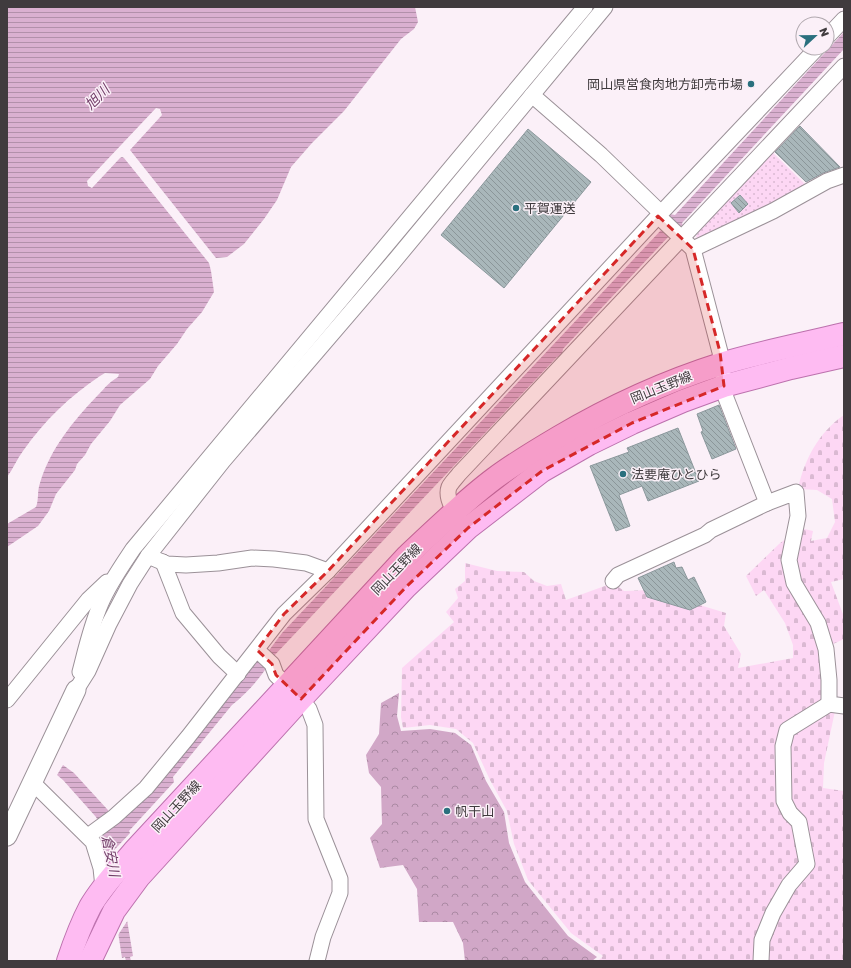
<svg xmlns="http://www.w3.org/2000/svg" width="851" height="968" font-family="'Golos Text','Noto Sans JP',sans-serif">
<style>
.forest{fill:url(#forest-crowns)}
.cemetery{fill:url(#cemetery-stones)}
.park{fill:url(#park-dots)}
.water{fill:url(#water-rules)}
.pier{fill:#fbf0f8}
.building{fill:url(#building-back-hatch);stroke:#8b989c}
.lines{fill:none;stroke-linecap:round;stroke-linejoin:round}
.minor-casing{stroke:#9b9198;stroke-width:17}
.tertiary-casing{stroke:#9b9198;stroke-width:21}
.primary-casing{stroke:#bc71ad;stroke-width:24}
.minor{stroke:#fff;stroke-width:15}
.tertiary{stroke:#fff;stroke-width:19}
.primary{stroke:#febbf2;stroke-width:22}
.marked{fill:#d62828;fill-opacity:0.2;stroke:#d62828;stroke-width:3;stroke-dasharray:8 5;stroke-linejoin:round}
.poi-dot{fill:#2a707e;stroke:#fbf0f8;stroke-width:1.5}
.labels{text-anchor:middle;stroke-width:3;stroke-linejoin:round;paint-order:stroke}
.poi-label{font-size:13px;fill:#403b3e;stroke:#fbf0f8;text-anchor:start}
.street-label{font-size:13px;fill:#403b3e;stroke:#fbf0f8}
.water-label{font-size:14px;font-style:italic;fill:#723d68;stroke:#fbf0f8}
</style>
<defs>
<pattern id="forest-crowns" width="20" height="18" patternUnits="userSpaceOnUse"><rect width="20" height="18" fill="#d1a7c7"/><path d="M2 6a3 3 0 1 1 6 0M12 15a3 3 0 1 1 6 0" fill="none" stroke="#ab89a3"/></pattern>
<pattern id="cemetery-stones" width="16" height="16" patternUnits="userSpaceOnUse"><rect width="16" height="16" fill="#fdd7f4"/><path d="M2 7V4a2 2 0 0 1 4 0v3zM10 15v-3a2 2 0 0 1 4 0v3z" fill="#dab9d2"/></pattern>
<pattern id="park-dots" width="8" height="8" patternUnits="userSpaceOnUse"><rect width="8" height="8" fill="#fdd7f4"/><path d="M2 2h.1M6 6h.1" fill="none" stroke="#dab9d2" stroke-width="1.8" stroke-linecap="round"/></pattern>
<pattern id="water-rules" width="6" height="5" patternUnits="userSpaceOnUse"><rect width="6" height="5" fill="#dab0d0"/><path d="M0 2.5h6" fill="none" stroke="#b290aa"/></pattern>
<pattern id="building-back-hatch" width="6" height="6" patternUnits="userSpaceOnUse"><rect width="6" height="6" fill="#a9b7ba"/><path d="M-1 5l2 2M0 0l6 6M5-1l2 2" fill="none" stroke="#8b9699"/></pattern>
</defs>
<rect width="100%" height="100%" fill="#fbf0f8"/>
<path class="forest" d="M399,693L397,716L401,731L430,729L455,733L471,745L486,781L504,812L509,843L525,882L568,936L597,957L592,961H465L463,943L453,922H419L417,889L403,865L380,868L370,838L382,824L381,787L369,773L366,755L379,734L381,703Z"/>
<path class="cemetery" d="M844,415V579L831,582L844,617V639L831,645L835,711L824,763L823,788L844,791V961H598L603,956L571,933L528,880L514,844L507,811L490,780L473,743L456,729L430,725L403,728L401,717L402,668L454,622L446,612L458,598L455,589L465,581V563L497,571L524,572L534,581L547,586L561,584L566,600L613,583L624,591L650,590L726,613L724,626L741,654L738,668L793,658V645L785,623L764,590L756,596L746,576L779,544L800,528L813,531L811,541L827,538L835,522L832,499L817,490L798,489C804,460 819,432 844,415Z"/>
<path class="park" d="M771,151L809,188L700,240L697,238L696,236L707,220Z"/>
<g class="water">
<path d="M8,7H415L418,22L414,29L401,39L344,111L312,143L291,167L277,200L264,219L244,244L227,257L216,258L130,150L162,115L160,109L156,108L87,181L88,186L92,188L120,158L122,157L124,158L209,263L211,271L214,292L202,312L187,329L177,344L158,366L150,379L120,405L110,421L91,444L85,455L77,464L75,470L56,494L49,511L38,526L7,547V524L36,507C39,500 37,491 40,483C50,449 74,420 98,395C106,387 108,383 118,377L119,374L105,373L100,376C70,396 44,421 23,451C17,459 13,469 7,477Z"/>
<path d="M844,32V49L682,223L683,226L670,235L563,349L562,355L559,358L557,357L272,658C263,676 247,693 232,705L173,777L174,782L129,831L130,833L127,920L133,956L130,957L131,961H126L125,957L122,958L118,932L100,837L104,833L96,817L63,780L57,775L63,765L74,773L118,821L257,658L267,653L282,633L663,228L670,214L675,215Z"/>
</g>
<path class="pier" d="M131,832L132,838L130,917L118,935L105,860Z"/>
<g class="building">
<path d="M800,126L840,167L823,173L806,182L775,152Z"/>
<path d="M528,129L591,182L504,288L441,235Z"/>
<path d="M740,195L748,204L739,213L731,203Z"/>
<path d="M719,405L736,449L712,459L701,432L703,431L697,414Z"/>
<path d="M678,428L699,481L648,501L642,486L619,495L630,526L616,531L590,466L629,452L627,448Z"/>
<path d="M674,562L676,568L682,567L688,580L694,577L706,602L690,610L647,597L638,578Z"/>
</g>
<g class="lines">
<g class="minor-casing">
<g id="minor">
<path d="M827,37L844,19"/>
<path d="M532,95L601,155L661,213"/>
<path d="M658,216L693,249L720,352L726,398L767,503"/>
<path d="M693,249L773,211L827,181L844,175"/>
<path d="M459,518C453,510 445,498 449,487C451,483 456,478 459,474L844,66"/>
<path d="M148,556L167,564L186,565L218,563L252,558L274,559L306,563L328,571"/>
<path d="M163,562L183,613L219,656L238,674"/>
<path d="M613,581L618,575L705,535L711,530L767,503L796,492L798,516L789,560L794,583L818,623L826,649L829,680V704L844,706"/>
<path d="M257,650L272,664L276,675L301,699L309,709L315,725L316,819L340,879V893L323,937L317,961"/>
<path d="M80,672C86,649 91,626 101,603C109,584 121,567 133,549L585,7"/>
<path d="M76,690L88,671L109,624L130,584L148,556L223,461L391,265L605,7"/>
<path d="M7,700L88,600L107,582"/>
<path d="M32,782L93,842L101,868L103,887"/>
<path d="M88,836L114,817L146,788L188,737L284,614L328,571L661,213L817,48"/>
<path d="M761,961L762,940L773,913L789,885L807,864L799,822L790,813L784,801L783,746L787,730L829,704"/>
</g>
</g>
<g class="tertiary-casing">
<path id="tertiary" d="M7,836L76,690"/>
</g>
<g class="primary-casing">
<g id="primary">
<path d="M68,961C74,943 81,924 90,907C102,886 119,869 134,851L407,556C436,529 464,501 495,478C515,463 537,450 559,437C610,407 664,382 721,364C761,352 803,344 844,334"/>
<path d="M90,961L114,911L139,877L301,699L406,587L468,528L542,471L589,444L632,423L683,401L724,386L791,368L844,356"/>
</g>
</g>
<use href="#minor" class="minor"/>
<use href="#tertiary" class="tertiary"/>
<use href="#primary" class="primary"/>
</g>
<path class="marked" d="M658,216L693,249L720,352L724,386L632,423L542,471L468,528L406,587L301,699L276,675L272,664L257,650L284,614L328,571Z"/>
<g class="poi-dot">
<circle cx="751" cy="84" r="4"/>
<circle cx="516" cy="208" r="4"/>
<circle cx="623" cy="474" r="4"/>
<circle cx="447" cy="811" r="4"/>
</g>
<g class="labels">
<g class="poi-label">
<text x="743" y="89" text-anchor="end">岡山県営食肉地方卸売市場</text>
<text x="524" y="213">平賀運送</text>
<text x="631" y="479">法要庵ひとひら</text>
<text x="455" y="816">帆干山</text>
</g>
<g class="street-label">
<text transform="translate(661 387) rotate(-22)" y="5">岡山玉野線</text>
<text transform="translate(396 569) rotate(-46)" y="5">岡山玉野線</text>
<text transform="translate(176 806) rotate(-47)" y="5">岡山玉野線</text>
</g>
<g class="water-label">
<text transform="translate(97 97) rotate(-45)" y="5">旭川</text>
<text transform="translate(111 856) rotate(79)" y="5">倉安川</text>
</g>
</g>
<rect width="851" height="968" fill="none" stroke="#403b3e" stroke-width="16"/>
<g transform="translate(815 36) rotate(68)"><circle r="19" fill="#fbf0f8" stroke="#b0a8ae"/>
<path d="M0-3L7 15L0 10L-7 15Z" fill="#2a707e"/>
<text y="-6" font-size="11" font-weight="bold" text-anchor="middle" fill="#403b3e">N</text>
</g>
</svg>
